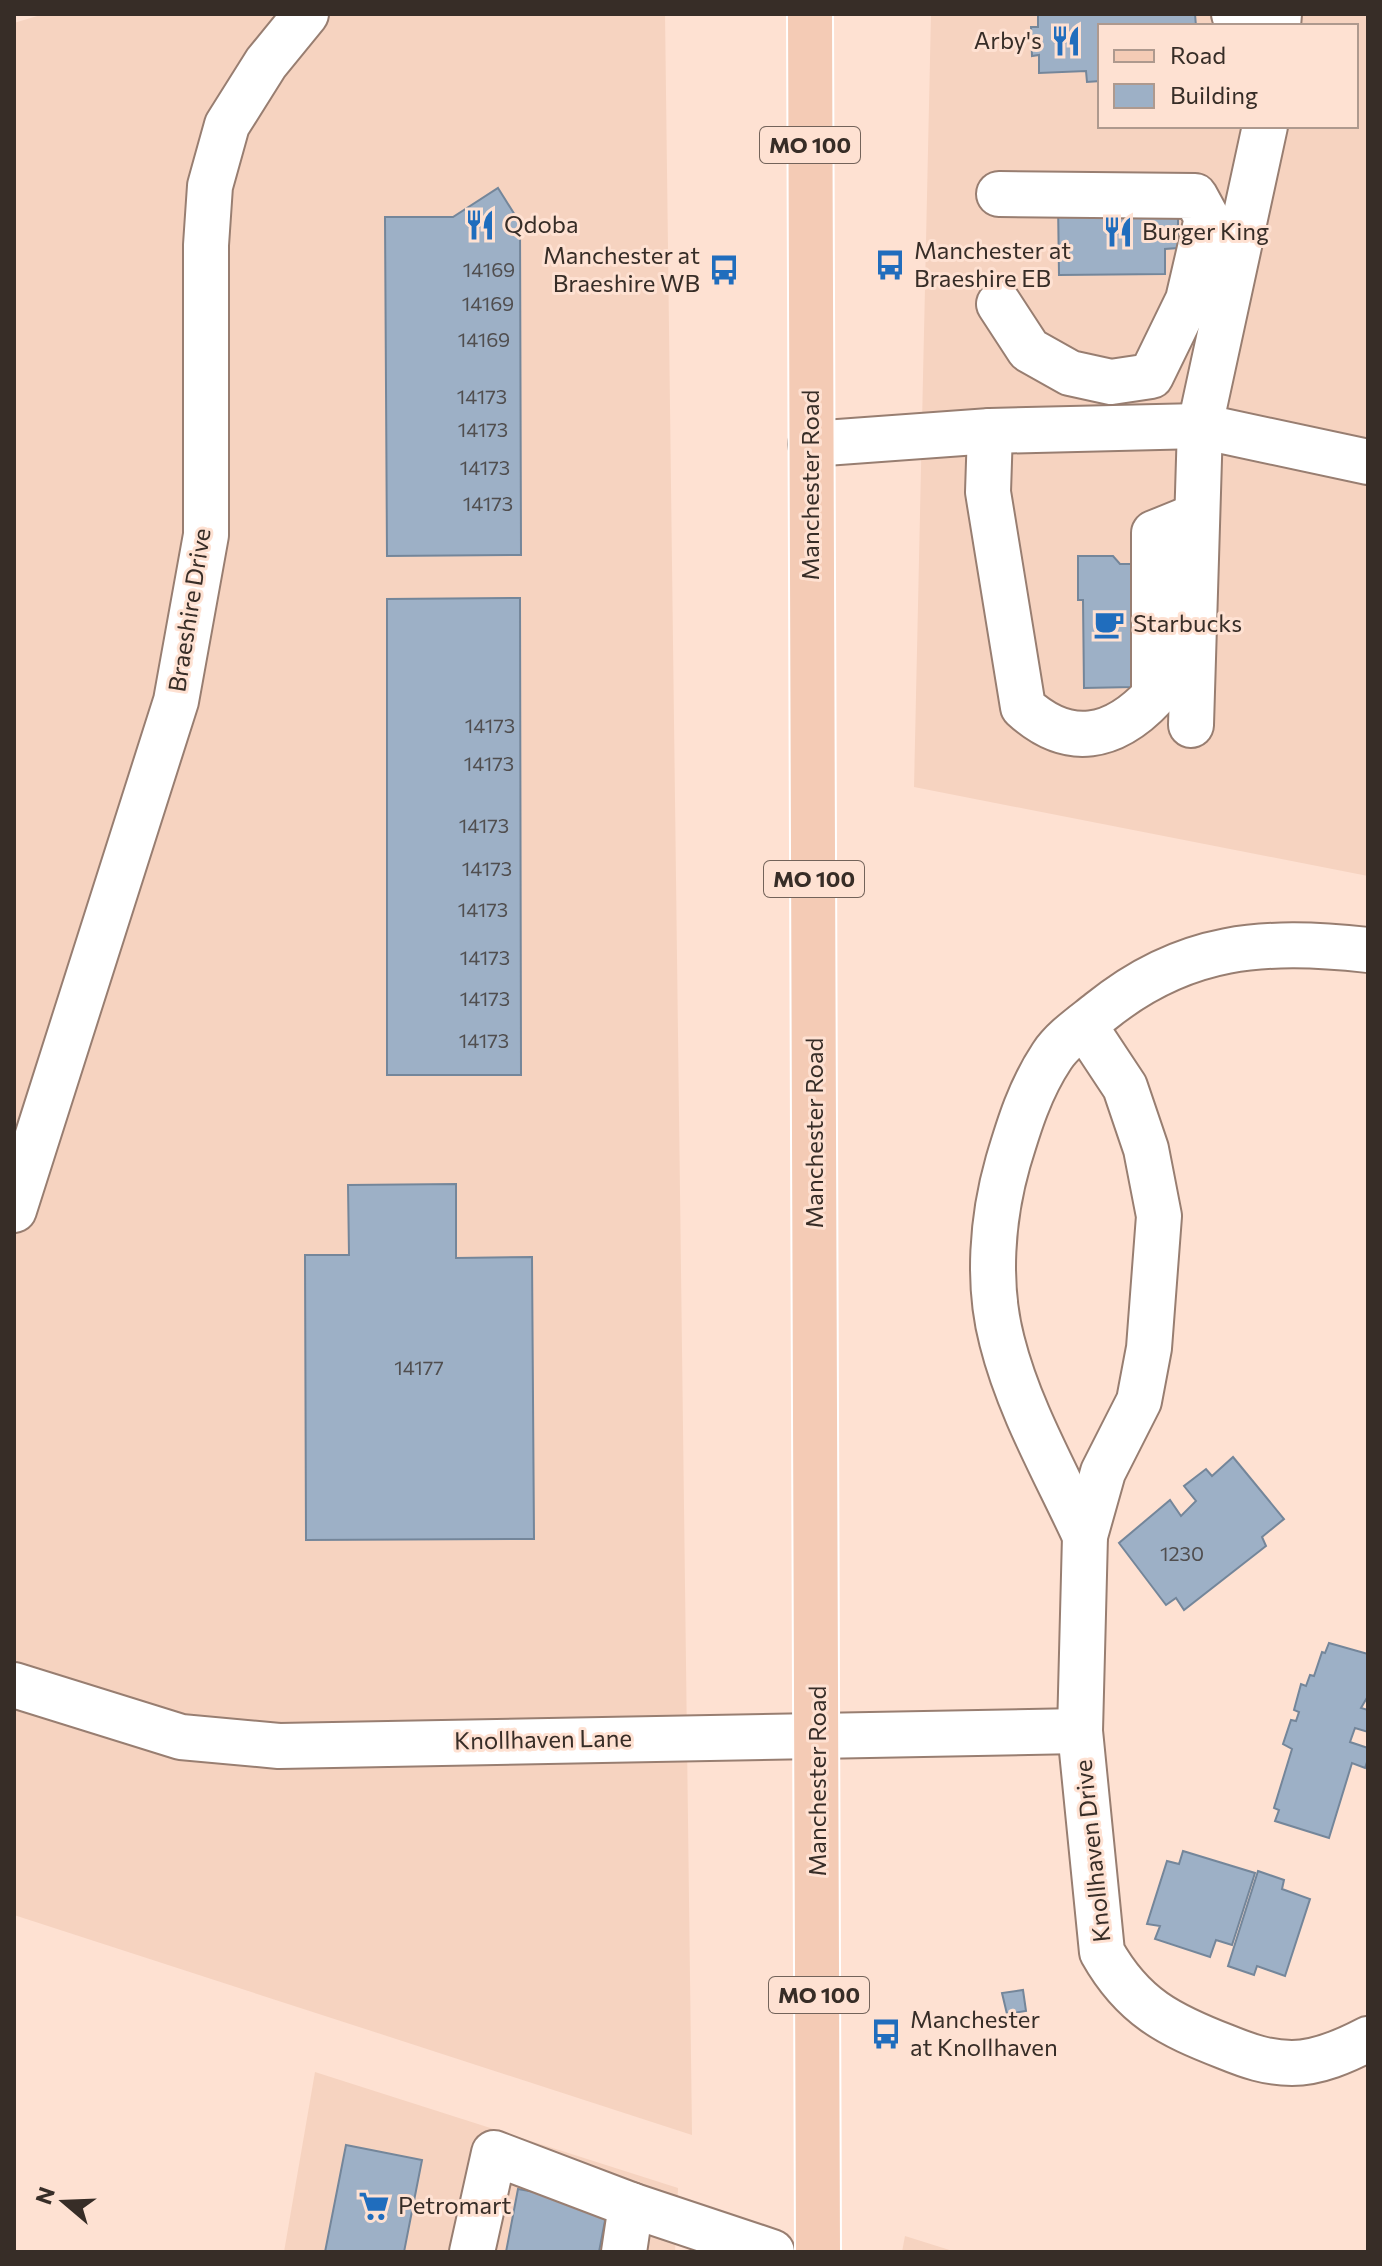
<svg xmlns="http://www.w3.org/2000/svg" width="1382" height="2266" font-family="Commissioner,sans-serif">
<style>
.built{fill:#f6d3c0;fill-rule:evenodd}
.building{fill:#9db0c6;stroke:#74869a;stroke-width:2}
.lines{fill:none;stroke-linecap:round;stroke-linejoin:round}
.minor-casing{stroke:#987e71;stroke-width:48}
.major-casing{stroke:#fff;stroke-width:48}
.minor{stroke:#fff;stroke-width:44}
.major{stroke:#f4cbb5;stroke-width:44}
.labels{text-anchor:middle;stroke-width:6;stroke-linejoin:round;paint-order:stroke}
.number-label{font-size:20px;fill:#504e4f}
.shield{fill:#fee1d2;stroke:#73635a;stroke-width:2}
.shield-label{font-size:22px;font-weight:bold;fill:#372d27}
.poi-label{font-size:24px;fill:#372d27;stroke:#fee1d2;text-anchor:start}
.street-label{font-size:24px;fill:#372d27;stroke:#fee1d2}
</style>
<rect width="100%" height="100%" fill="#fee1d2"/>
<g class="built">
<path d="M44,14H665L692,2135L14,1915V23Z"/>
<path d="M931,14H1368V876L914,787ZM1100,26H1356V126H1100Z"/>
<path d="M315,2072L678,2188L675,2252H284Z"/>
<path d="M905,2236L956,2252H902Z"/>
</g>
<g class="building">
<path d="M1038,14H1195L1196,26H1100V81L1087,82L1086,71L1039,73V55L1032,56L1031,27H1038Z"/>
<path d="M498,188L520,223L521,555L387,556L385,217H453Z"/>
<path d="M1058,203L1178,214V248L1165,249V274L1059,275Z"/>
<path d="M1078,556H1113L1120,564H1132L1133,687L1084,688L1083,600H1078Z"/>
<path d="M520,598L521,1075H387V599Z"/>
<path d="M456,1184V1258L532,1257L534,1539L306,1540L305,1255H349L348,1185Z"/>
<path d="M1233,1457L1284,1519L1262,1537L1266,1546L1184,1610L1176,1598L1166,1605L1119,1543L1170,1500L1181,1516L1196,1501L1184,1486L1206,1469L1212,1476Z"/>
<path d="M1329,1643L1368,1654V1696L1361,1708L1368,1710V1732L1355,1728L1350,1742L1368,1748V1759L1365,1768L1352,1763L1329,1838L1275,1821L1279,1810L1274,1808L1292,1749L1283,1744L1291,1720L1296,1721L1299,1712L1294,1710L1301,1684L1306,1686L1310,1675L1314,1676L1322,1652L1325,1653Z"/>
<path d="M1183,1851L1255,1873L1232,1945L1216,1940L1210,1957L1155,1939L1160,1926L1147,1924L1167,1861L1179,1864Z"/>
<path d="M1258,1871L1284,1880L1282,1889L1310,1899L1285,1976L1257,1966L1254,1975L1228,1966Z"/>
<path d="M1023,1990L1026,2011L1007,2014L1002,1993Z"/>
<path d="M346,2145L422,2160L404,2252H325Z"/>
<path d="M518,2189L608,2205L599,2252H506Z"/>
</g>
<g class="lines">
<g class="minor-casing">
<g id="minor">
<path d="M1234,14L1238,26"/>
<path d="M1278,26L1279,14"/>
<path d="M999,194L1195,196L1207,218L1188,300L1151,376L1111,382L1070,373L1029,350L999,304"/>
<path d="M990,431L988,492L1023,707C1069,749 1114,739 1154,696V533L1196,516"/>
<path d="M811,444L990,431L1200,426L1368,462"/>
<path d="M1191,725L1200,426L1265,126"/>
<path d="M1084,1025L1125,1087L1146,1149L1159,1216L1149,1348L1139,1401L1103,1472L1085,1536L1080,1731L1102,1952C1133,2007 1169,2025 1226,2047C1248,2056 1268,2063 1292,2063C1318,2063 1345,2051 1368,2039"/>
<path d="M14,1210L176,701L206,535V245L210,186L227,125L266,63L306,14"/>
<path d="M1085,1536C1056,1473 1019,1409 1002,1341C987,1284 992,1218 1008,1162C1019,1125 1030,1089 1052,1056C1063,1039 1084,1025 1100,1012C1185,943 1264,939 1368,950"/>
<path d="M14,1685L181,1737L279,1746L1080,1731"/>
<path d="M631,2205L772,2252"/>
<path d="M472,2252L494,2153L631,2205L624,2252"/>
</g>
</g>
<g class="major-casing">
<path id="major" d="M810,14L818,2252"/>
</g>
<use href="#minor" class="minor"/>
<use href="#major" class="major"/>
</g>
<defs>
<g id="restaurant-bare" transform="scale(2.4)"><path d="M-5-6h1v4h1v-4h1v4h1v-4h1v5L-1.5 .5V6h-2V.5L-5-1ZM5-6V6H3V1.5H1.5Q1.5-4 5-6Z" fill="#206dbd" stroke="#fee1d2" stroke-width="2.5" paint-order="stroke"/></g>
<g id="bus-bare" transform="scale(2.4)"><path d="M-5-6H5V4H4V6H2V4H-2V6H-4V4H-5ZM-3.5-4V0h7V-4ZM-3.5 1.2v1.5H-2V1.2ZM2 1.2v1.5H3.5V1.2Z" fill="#206dbd" stroke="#fee1d2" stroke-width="2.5" paint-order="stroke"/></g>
<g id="cafe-bare" transform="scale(2.4)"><path d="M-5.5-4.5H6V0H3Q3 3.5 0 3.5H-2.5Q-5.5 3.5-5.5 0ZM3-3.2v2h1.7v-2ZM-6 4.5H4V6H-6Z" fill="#206dbd" stroke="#fee1d2" stroke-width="2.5" paint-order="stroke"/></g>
<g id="supermarket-bare" transform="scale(2.4)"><path d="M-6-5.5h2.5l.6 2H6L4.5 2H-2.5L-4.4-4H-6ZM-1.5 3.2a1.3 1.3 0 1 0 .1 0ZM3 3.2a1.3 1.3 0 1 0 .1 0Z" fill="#206dbd" stroke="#fee1d2" stroke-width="2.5" paint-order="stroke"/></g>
</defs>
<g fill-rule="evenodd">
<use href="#restaurant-bare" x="1066" y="41"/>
<use href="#restaurant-bare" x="480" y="225"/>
<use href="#restaurant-bare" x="1118" y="232"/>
<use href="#bus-bare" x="890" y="265"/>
<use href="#bus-bare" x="724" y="270"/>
<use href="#cafe-bare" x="1109" y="624"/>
<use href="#bus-bare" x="886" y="2034"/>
<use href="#supermarket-bare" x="374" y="2206"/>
</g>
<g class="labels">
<g class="number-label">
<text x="489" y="277">14169</text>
<text x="488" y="311">14169</text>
<text x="484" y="347">14169</text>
<text x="482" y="404">14173</text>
<text x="483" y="437">14173</text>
<text x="485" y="475">14173</text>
<text x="488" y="511">14173</text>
<text x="490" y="733">14173</text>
<text x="489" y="771">14173</text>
<text x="484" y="833">14173</text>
<text x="487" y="876">14173</text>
<text x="483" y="917">14173</text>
<text x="485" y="965">14173</text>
<text x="485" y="1006">14173</text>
<text x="484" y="1048">14173</text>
<text x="419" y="1375">14177</text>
<text x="1182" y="1561">1230</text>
</g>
<g class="shield">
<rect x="760" y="127" width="100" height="36" rx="6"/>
<rect x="764" y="861" width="100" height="36" rx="6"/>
<rect x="769" y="1977" width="100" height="36" rx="6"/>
</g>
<g class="shield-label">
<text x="810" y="153">MO 100</text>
<text x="814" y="887">MO 100</text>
<text x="819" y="2003">MO 100</text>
</g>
<g class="poi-label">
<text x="1042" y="49" text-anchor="end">Arby's</text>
<text x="504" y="233">Qdoba</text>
<text x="1142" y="240">Burger King</text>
<text x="914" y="259">Manchester at<tspan x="914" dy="28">Braeshire EB</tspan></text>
<text x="700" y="264" text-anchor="end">Manchester at<tspan x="700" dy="28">Braeshire WB</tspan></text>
<text x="1133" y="632">Starbucks</text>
<text x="910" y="2028">Manchester<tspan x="910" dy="28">at Knollhaven</tspan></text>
<text x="398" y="2214">Petromart</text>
</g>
<g class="street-label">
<text transform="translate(811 485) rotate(-90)" y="8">Manchester Road</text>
<text transform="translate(190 610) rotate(-81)" y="8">Braeshire Drive</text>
<text transform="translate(815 1133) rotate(-90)" y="8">Manchester Road</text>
<text transform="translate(543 1740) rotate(-1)" y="8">Knollhaven Lane</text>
<text transform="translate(818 1781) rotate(-90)" y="8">Manchester Road</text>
<text transform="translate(1093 1851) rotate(-96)" y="8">Knollhaven Drive</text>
</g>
</g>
<rect width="1382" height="2266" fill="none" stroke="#372d27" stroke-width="32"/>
<rect x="1098" y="24" width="260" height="104" fill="#fee1d2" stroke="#ae998e" stroke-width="2"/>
<rect x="1114" y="50" width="40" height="12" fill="#f4cbb5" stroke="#ae998e" stroke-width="2"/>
<text x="1170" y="64" font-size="24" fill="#372d27">Road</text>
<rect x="1114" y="84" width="40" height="24" fill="#9db0c6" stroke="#ae998e" stroke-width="2"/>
<text x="1170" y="104" font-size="24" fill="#372d27">Building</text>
<g transform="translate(64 2202) rotate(289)" stroke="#fee1d2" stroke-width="6" paint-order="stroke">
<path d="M0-6L14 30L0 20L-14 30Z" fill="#372d27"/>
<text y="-12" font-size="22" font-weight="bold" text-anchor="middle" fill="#372d27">N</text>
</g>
</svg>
